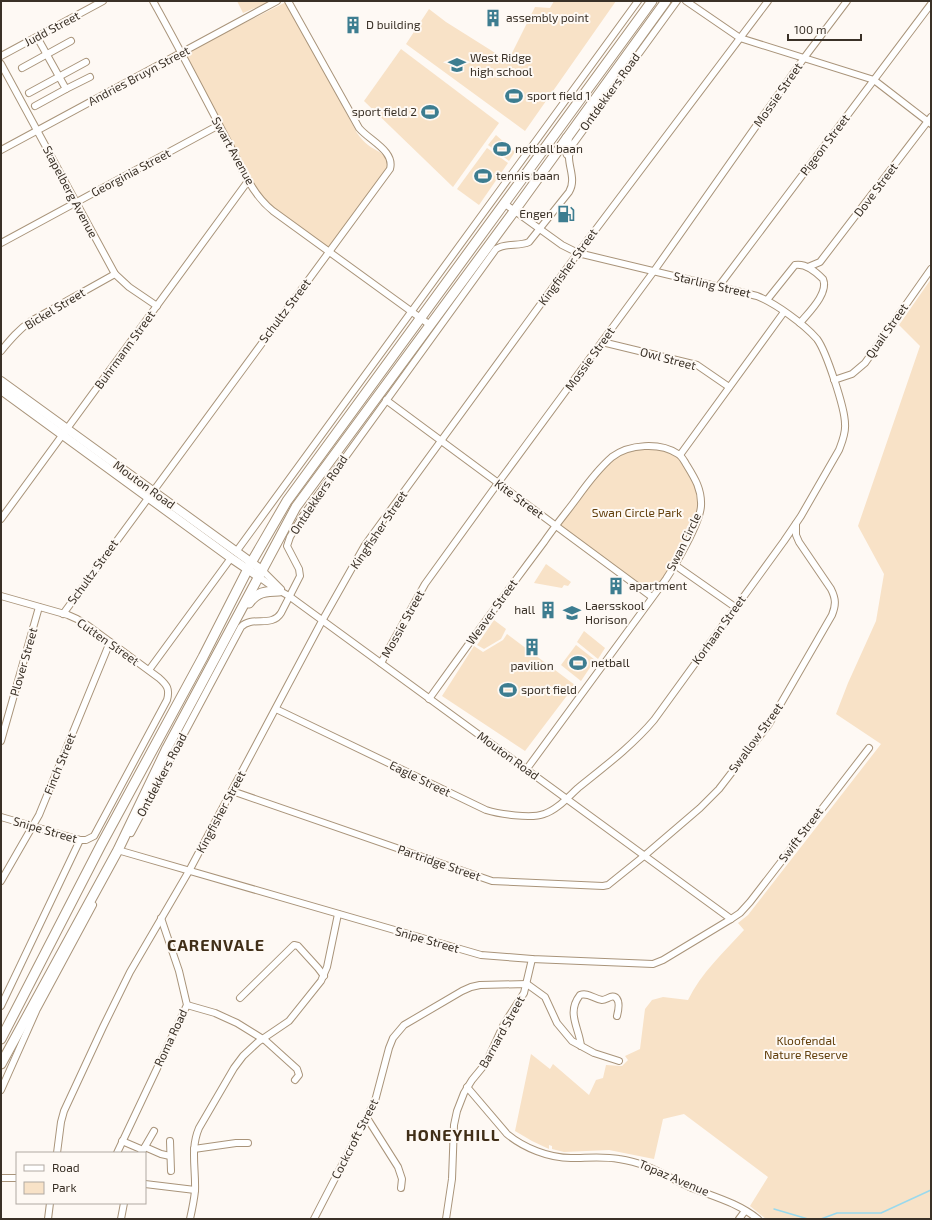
<svg xmlns="http://www.w3.org/2000/svg" width="932" height="1220" font-family="'Exo 2',sans-serif">
<style>
.park{fill:#f8e2c7}
.lines{fill:none;stroke-linecap:round;stroke-linejoin:round}
.stream{stroke:#9ad9ed;stroke-width:1.5}
.minor-casing{stroke:#a9947a;stroke-width:8}
.secondary-casing{stroke:#a9947a;stroke-width:10}
.primary-casing{stroke:#a9947a;stroke-width:11}
.minor{stroke:#fff;stroke-width:6}
.secondary{stroke:#fff;stroke-width:8}
.primary{stroke:#fff;stroke-width:9}
.labels{text-anchor:middle;stroke-width:4;stroke-linejoin:round;paint-order:stroke}
.poi-label{font-size:12px;fill:#3a3127;stroke:#fef9f4;text-anchor:start}
.street-label{font-size:12px;fill:#3a3127;stroke:#fef9f4}
.park-label{font-size:12px;fill:#64410e;stroke:#fef9f4}
.district-label{font-size:16px;font-weight:bold;letter-spacing:1px;fill:#402e17;stroke:#fef9f4}
</style>
<rect width="100%" height="100%" fill="#fef9f4"/>
<g class="park">
<path d="M237,1H272L243,13Z"/>
<path d="M554,1H616L525,131L406,44L429,9L446,22L508,61L535,7L550,8Z"/>
<path d="M286,2L357,133C360,137 364,142 368,145C379,153 386,152 389,167L327,251L268,206L249,180L183,54Z"/>
<path d="M401,49L499,123L453,187L364,101Z"/>
<path d="M496,135L515,152L509,161L488,145Z"/>
<path d="M487,148L508,163L479,205L457,189Z"/>
<path d="M931,279V1219H766L750,1206L768,1177L684,1114L663,1119L654,1159L609,1150L564,1152L552,1149V1146L549,1145V1149L532,1141L515,1131L531,1054L550,1069L553,1064L589,1095L596,1080L603,1078L606,1065L622,1066L628,1060L625,1056L640,1049L645,1009L652,1000L663,997L688,1000C701,973 724,952 744,930L738,923L748,915L881,744L836,714L848,683L876,621L884,574L858,526L920,346L899,325Z"/>
<path d="M650,447L680,455L694,477L701,505L686,545L652,597L555,526L590,480L618,453Z"/>
<path d="M546,564L571,582L568,586L564,585L562,588L534,583Z"/>
<path d="M494,620L506,629L501,639L484,649L477,645Z"/>
<path d="M584,631L605,648L598,659L577,642Z"/>
<path d="M507,634L575,685L525,751L442,696L474,646L483,652L503,640Z"/>
<path d="M576,645L595,660L581,681L561,665Z"/>
</g>
<g class="lines">
<g class="stream">
<path d="M774,1209L808,1219"/>
<path d="M821,1219L837,1213H881L931,1190"/>
</g>
<g class="minor-casing">
<g id="minor">
<path d="M153,1C181,51 207,102 234,153C239,162 242,172 248,180C254,191 263,203 273,211L430,325"/>
<path d="M686,1L740,38L874,80L931,124"/>
<path d="M37,37L66,89L90,77"/>
<path d="M1,56L103,1"/>
<path d="M1,64L115,274L129,287L157,306"/>
<path d="M22,68L71,41"/>
<path d="M29,93L86,62"/>
<path d="M35,106L66,89"/>
<path d="M1,150L277,1"/>
<path d="M1,243L219,125"/>
<path d="M808,267L820,262L931,117"/>
<path d="M719,286L931,4"/>
<path d="M767,300L795,265C806,263 816,272 823,279C829,293 809,312 800,323"/>
<path d="M602,342L697,365L729,387"/>
<path d="M1,351C10,340 19,329 31,321L115,274"/>
<path d="M834,380L852,374L865,363L931,269"/>
<path d="M386,400L652,597"/>
<path d="M680,455L784,312"/>
<path d="M1,519L248,181"/>
<path d="M236,552L638,1"/>
<path d="M675,565L735,607"/>
<path d="M263,571L281,589"/>
<path d="M259,577L273,587L289,596L731,919"/>
<path d="M1,596L68,615L77,619L87,625L159,678C167,685 170,689 167,700L94,836L86,840H80L1,817"/>
<path d="M63,614L390,169C395,151 370,141 359,128L288,1"/>
<path d="M381,663L425,584L498,483L654,271L804,58L847,1"/>
<path d="M149,670L231,558"/>
<path d="M429,699C467,646 505,594 544,542C554,527 566,513 577,498C587,484 598,469 612,457C629,444 660,442 678,454C682,456 684,461 686,464C694,477 702,489 701,506C700,523 676,564 666,579L526,770"/>
<path d="M276,709L486,810C499,814 531,819 544,814C557,810 568,797 578,788C604,767 632,746 654,720L784,541L801,516L839,450C842,442 846,433 845,424C845,408 826,351 817,339C804,324 775,303 757,296L578,253L562,245L505,204"/>
<path d="M1,741L39,607"/>
<path d="M232,791L492,881L603,886L608,885L644,856L700,808L719,789L769,724L832,615C836,605 836,599 831,589L799,542L796,535V524"/>
<path d="M131,833L241,627C252,615 272,628 281,613L300,576L299,569L287,546L290,537L302,517L496,249C506,242 519,247 529,242L569,192C578,177 564,162 571,147L677,1"/>
<path d="M121,851L481,955L532,959L653,964L663,960L731,919L740,913L750,902L869,748"/>
<path d="M1,881L39,815L110,642"/>
<path d="M240,998L294,945L298,946L318,968L324,976"/>
<path d="M187,1005L215,1013L237,1023L266,1041L297,1069L299,1075L295,1080"/>
<path d="M1,1006L80,840"/>
<path d="M581,1046C579,1027 566,1013 580,995C588,992 594,999 602,1000C607,1000 613,993 617,999C620,1003 618,1012 617,1016"/>
<path d="M467,1087L507,1134C524,1148 549,1158 571,1158C587,1158 603,1156 619,1159C648,1163 667,1177 692,1188C715,1197 738,1203 758,1219"/>
<path d="M1,1090L37,1009L93,905"/>
<path d="M367,1118L398,1167L402,1179L401,1188"/>
<path d="M122,1141L143,1150L141,1153"/>
<path d="M170,1141L171,1171"/>
<path d="M145,1147L161,1154L170,1156"/>
<path d="M194,1149L236,1143H248"/>
<path d="M143,1150L154,1131"/>
<path d="M57,1153L61,1122L64,1111L103,1027L130,972L189,871L322,621L365,545L578,253L768,1"/>
<path d="M117,1153L187,1005L179,971L161,918"/>
<path d="M1,1178H17"/>
<path d="M145,1184L195,1190"/>
<path d="M48,1219L50,1203"/>
<path d="M121,1219L124,1203"/>
<path d="M190,1219C192,1210 194,1200 195,1191C196,1169 190,1149 199,1128L234,1068L243,1056L258,1042L289,1021L321,981L327,967L338,914"/>
<path d="M314,1219L375,1101L389,1048L393,1038L404,1025L462,991L471,987L480,985L527,984L545,997L557,1023L572,1041L594,1053L619,1061"/>
<path d="M446,1219L452,1179L454,1125L457,1111L464,1093L472,1080L486,1063L504,1024L524,993L532,959"/>
<path d="M739,1219L745,1211"/>
</g>
</g>
<g class="secondary-casing">
<g id="secondary">
<path d="M1,381L263,571"/>
<path d="M1,390L231,558L259,577"/>
</g>
</g>
<g class="primary-casing">
<g id="primary">
<path d="M567,138L568,154"/>
<path d="M249,603C257,592 266,591 279,591"/>
<path d="M1,1039L101,845L203,657L251,563L287,501L652,1"/>
<path d="M1,1064L118,850L167,748L296,507L515,210L666,1"/>
</g>
</g>
<use href="#minor" class="minor"/>
<use href="#secondary" class="secondary"/>
<use href="#primary" class="primary"/>
</g>
<defs>
<g id="building-bare" transform="scale(1.38)"><path d="M-4-6H4V6H1V3H-1V6H-4ZM-2.5-4.3h1.7v1.8h-1.7ZM.8-4.3h1.7v1.8H.8ZM-2.5-1h1.7V.8h-1.7ZM.8-1h1.7V.8H.8Z" fill="#3d7d90" stroke="#fef9f4" stroke-width="2.5" paint-order="stroke"/></g>
<g id="school-bare" transform="scale(1.38)"><path d="M0-5L7-2L0 1L-7-2ZM-4 1L0 2.5L4 1V4Q0 6-4 4Z" fill="#3d7d90" stroke="#fef9f4" stroke-width="2.5" paint-order="stroke"/></g>
<g id="stadium-bare" transform="scale(1.38)"><path d="M0-5a6.5 5 0 1 0 0 10a6.5 5 0 1 0 0-10ZM-3.5-1.8h7v3.6h-7Z" fill="#3d7d90" stroke="#fef9f4" stroke-width="2.5" paint-order="stroke"/></g>
<g id="fuel-bare" transform="scale(1.38)"><path d="M-5.5-6h7V0h2V4h1.3V-2.5L3-4.5l.8-.8L6-3V5H2.5V1h-1V6h-7ZM-4.2-4.7v3.2H.2V-4.7Z" fill="#3d7d90" stroke="#fef9f4" stroke-width="2.5" paint-order="stroke"/></g>
</defs>
<g fill-rule="evenodd">
<use href="#building-bare" x="493" y="18"/>
<use href="#building-bare" x="353" y="25"/>
<use href="#school-bare" x="457" y="65"/>
<use href="#stadium-bare" x="514" y="96"/>
<use href="#stadium-bare" x="430" y="112"/>
<use href="#stadium-bare" x="502" y="149"/>
<use href="#stadium-bare" x="483" y="176"/>
<use href="#fuel-bare" x="566" y="214"/>
<use href="#building-bare" x="616" y="586"/>
<use href="#building-bare" x="548" y="610"/>
<use href="#school-bare" x="572" y="613"/>
<use href="#building-bare" x="532" y="647"/>
<use href="#stadium-bare" x="578" y="663"/>
<use href="#stadium-bare" x="508" y="690"/>
</g>
<g class="labels">
<g class="poi-label">
<text x="506" y="22">assembly point</text>
<text x="366" y="29">D building</text>
<text x="470" y="62">West Ridge<tspan x="470" dy="14">high school</tspan></text>
<text x="527" y="100">sport field 1</text>
<text x="417" y="116" text-anchor="end">sport field 2</text>
<text x="515" y="153">netball baan</text>
<text x="496" y="180">tennis baan</text>
<text x="553" y="218" text-anchor="end">Engen</text>
<text x="629" y="590">apartment</text>
<text x="585" y="610">Laersskool<tspan x="585" dy="14">Horison</tspan></text>
<text x="535" y="614" text-anchor="end">hall</text>
<text x="591" y="667">netball</text>
<text x="532" y="670" text-anchor="middle">pavilion</text>
<text x="521" y="694">sport field</text>
</g>
<g class="street-label">
<text transform="translate(52 29) rotate(-28)" y="4">Judd Street</text>
<text transform="translate(139 76) rotate(-28)" y="4">Andries Bruyn Street</text>
<text transform="translate(610 92) rotate(-54)" y="4">Ontdekkers Road</text>
<text transform="translate(778 95) rotate(-55)" y="4">Mossie Street</text>
<text transform="translate(825 145) rotate(-53)" y="4">Pigeon Street</text>
<text transform="translate(233 151) rotate(61)" y="4">Swart Avenue</text>
<text transform="translate(131 173) rotate(-28)" y="4">Georginia Street</text>
<text transform="translate(876 190) rotate(-53)" y="4">Dove Street</text>
<text transform="translate(70 192) rotate(62)" y="4">Stapelberg Avenue</text>
<text transform="translate(568 267) rotate(-54)" y="4">Kingfisher Street</text>
<text transform="translate(712 285) rotate(13)" y="4">Starling Street</text>
<text transform="translate(55 309) rotate(-31)" y="4">Bickel Street</text>
<text transform="translate(285 311) rotate(-53)" y="4">Schultz Street</text>
<text transform="translate(887 331) rotate(-55)" y="4">Quail Street</text>
<text transform="translate(125 350) rotate(-54)" y="4">Buhrmann Street</text>
<text transform="translate(590 359) rotate(-54)" y="4">Mossie Street</text>
<text transform="translate(668 359) rotate(15)" y="4">Owl Street</text>
<text transform="translate(144 485) rotate(36)" y="4">Mouton Road</text>
<text transform="translate(319 495) rotate(-56)" y="4">Ontdekkers Road</text>
<text transform="translate(519 499) rotate(36)" y="4">Kite Street</text>
<text transform="translate(379 530) rotate(-56)" y="4">Kingfisher Street</text>
<text transform="translate(684 542) rotate(-64)" y="4">Swan Circle</text>
<text transform="translate(93 572) rotate(-54)" y="4">Schultz Street</text>
<text transform="translate(492 612) rotate(-54)" y="4">Weaver Street</text>
<text transform="translate(403 624) rotate(-61)" y="4">Mossie Street</text>
<text transform="translate(719 630) rotate(-54)" y="4">Korhaan Street</text>
<text transform="translate(108 642) rotate(35)" y="4">Cutten Street</text>
<text transform="translate(24 662) rotate(-74)" y="4">Plover Street</text>
<text transform="translate(756 738) rotate(-54)" y="4">Swallow Street</text>
<text transform="translate(508 756) rotate(36)" y="4">Mouton Road</text>
<text transform="translate(60 764) rotate(-68)" y="4">Finch Street</text>
<text transform="translate(162 775) rotate(-62)" y="4">Ontdekkers Road</text>
<text transform="translate(420 779) rotate(26)" y="4">Eagle Street</text>
<text transform="translate(221 812) rotate(-62)" y="4">Kingfisher Street</text>
<text transform="translate(45 830) rotate(16)" y="4">Snipe Street</text>
<text transform="translate(801 835) rotate(-53)" y="4">Swift Street</text>
<text transform="translate(439 863) rotate(19)" y="4">Partridge Street</text>
<text transform="translate(427 940) rotate(16)" y="4">Snipe Street</text>
<text transform="translate(502 1032) rotate(-61)" y="4">Barnard Street</text>
<text transform="translate(171 1038) rotate(-65)" y="4">Roma Road</text>
<text transform="translate(355 1139) rotate(-63)" y="4">Cockcroft Street</text>
<text transform="translate(674 1178) rotate(23)" y="4">Topaz Avenue</text>
</g>
<g class="park-label">
<text x="637" y="517">Swan Circle Park</text>
<text x="806" y="1045">Kloofendal<tspan x="806" dy="14">Nature Reserve</tspan></text>
</g>
<g class="district-label">
<text x="216" y="951">CARENVALE</text>
<text x="453" y="1141">HONEYHILL</text>
</g>
</g>
<rect width="932" height="1220" fill="none" stroke="#3a3127" stroke-width="4"/>
<rect x="16" y="1152" width="130" height="52" fill="#fef9f4" stroke="#b0a9a2"/>
<rect x="24" y="1165" width="20" height="6" fill="#ffffff" stroke="#b0a9a2"/>
<text x="52" y="1172" font-size="12" fill="#3a3127">Road</text>
<rect x="24" y="1182" width="20" height="12" fill="#f8e2c7" stroke="#b0a9a2"/>
<text x="52" y="1192" font-size="12" fill="#3a3127">Park</text>
<path d="M788 34v6h73v-6" fill="none" stroke="#3a3127" stroke-width="2"/>
<text x="794" y="34" font-size="12" fill="#3a3127" stroke="#fef9f4" stroke-width="3" paint-order="stroke">100 m</text>
</svg>
